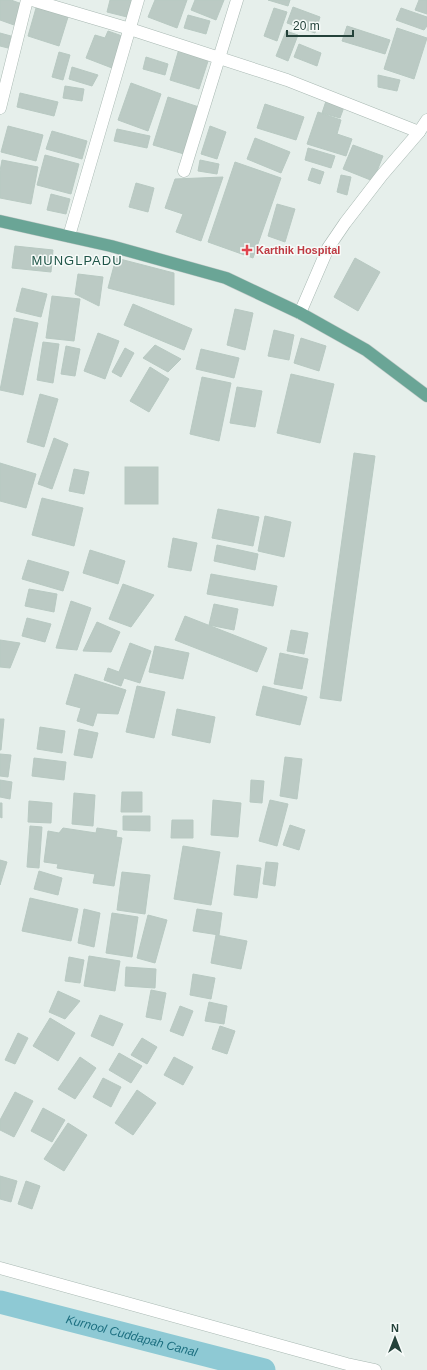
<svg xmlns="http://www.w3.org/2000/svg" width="427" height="1370" font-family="Arial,sans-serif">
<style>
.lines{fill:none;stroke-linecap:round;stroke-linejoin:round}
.canal{stroke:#8ec9d4;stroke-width:23}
.building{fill:#bbcac4;stroke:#b8c9c2}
.minor-casing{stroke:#a8b8b2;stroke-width:13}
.major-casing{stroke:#c2cac8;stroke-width:13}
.minor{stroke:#fff;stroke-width:12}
.major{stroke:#6aa596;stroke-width:12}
.health-dot{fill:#e0444e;stroke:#f7fbf9;stroke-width:1.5}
.labels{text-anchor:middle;stroke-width:3;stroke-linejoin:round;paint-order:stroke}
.health-label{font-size:11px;font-weight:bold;fill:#be3a42;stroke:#f7fbf9;text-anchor:start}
.water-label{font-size:12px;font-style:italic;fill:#1c6f80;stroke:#f7fbf9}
.quarter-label{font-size:13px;letter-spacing:1px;fill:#1f5548;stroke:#f7fbf9}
</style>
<rect width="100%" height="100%" fill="#e6efeb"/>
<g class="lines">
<path class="canal" id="s1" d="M0,1302L264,1370"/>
</g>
<g class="building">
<path d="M0,0H11L22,4L14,25L0,20Z"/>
<path d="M110,0H132L127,17L107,12Z"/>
<path d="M155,0H187L177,28L148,17Z"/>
<path d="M195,0H224L216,20L191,10Z"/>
<path d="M268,0H290L288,6Z"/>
<path d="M419,0H427V14L415,10Z"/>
<path d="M293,7L320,17L315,33L287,23Z"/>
<path d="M36,8L68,17L59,46L28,36Z"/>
<path d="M274,8L287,12L277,41L264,36Z"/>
<path d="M401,8L427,17V26L424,30L396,20Z"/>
<path d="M188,15L210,21L206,34L184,28Z"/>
<path d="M347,26L390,40L385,54L342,41Z"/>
<path d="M397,28L427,38L414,79L384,69Z"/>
<path d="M108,31L125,37L112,68L86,58L95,35L105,38Z"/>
<path d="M286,31L298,35L288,61L276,56Z"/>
<path d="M0,33L11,36L8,48L0,46Z"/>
<path d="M299,44L321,53L317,66L294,57Z"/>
<path d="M179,49L209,58L199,89L170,80Z"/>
<path d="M59,52L70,55L63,80L52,77Z"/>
<path d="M146,57L168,64L165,75L143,69Z"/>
<path d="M72,67L98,75L92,86L69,79Z"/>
<path d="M378,75L400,80L397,91L378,87Z"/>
<path d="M131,83L161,94L148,131L118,120Z"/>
<path d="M65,86L84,89L82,101L63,98Z"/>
<path d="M20,93L58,102L54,116L17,107Z"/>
<path d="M168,97L199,107L184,154L153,145Z"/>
<path d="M326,101L344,107L340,118L322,113Z"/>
<path d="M265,104L304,117L296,140L257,128Z"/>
<path d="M318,112L341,120L337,134L352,139L346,156L307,144Z"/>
<path d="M8,126L43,135L36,161L1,152Z"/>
<path d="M210,126L226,132L217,159L201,154Z"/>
<path d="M117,129L150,136L147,148L114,141Z"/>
<path d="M52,131L87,141L82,159L46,149Z"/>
<path d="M255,138L290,152L281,173L247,159Z"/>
<path d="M353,145L383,156L373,181L343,169Z"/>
<path d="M308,148L335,156L331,168L305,160Z"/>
<path d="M45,155L79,164L71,194L37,185Z"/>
<path d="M2,160L38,167L31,204L0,198V171Z"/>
<path d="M200,160L219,164L217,174L198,171Z"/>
<path d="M235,162L281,178L253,258L208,242Z"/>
<path d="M312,168L324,172L320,184L308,180Z"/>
<path d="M341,175L351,177L347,195L337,192Z"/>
<path d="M223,177L201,241L176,232L183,214L165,208L175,179Z"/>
<path d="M136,183L154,188L148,212L129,207Z"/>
<path d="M51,194L70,199L66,214L47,210Z"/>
<path d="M277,204L295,209L285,242L268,236Z"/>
<path d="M15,246L53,250L51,272L12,268Z"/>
<path d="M116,258L174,273V305L108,288Z"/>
<path d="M355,258L380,272L358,311L334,297Z"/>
<path d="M78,274L103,277L99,306L75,294Z"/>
<path d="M22,288L47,294L41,317L16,311Z"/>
<path d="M52,296L80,299L74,341L46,338Z"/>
<path d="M133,304L192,329L184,350L124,325Z"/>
<path d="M235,309L253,313L245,350L227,345Z"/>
<path d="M14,318L38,323L23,395L0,390Z"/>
<path d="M274,330L294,335L289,360L268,356Z"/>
<path d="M98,333L119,341L105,379L84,371Z"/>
<path d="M301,338L326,346L319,371L294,363Z"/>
<path d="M43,342L59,344L53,383L37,380Z"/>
<path d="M155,345L181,359L168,372L143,358Z"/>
<path d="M66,346L80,349L75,376L61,374Z"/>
<path d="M125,348L134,353L121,377L112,372Z"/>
<path d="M201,349L239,358L234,378L196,369Z"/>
<path d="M150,367L169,379L149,412L130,401Z"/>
<path d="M291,374L334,384L320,443L277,433Z"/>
<path d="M202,377L231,383L219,441L190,434Z"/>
<path d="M237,387L262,391L255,427L230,423Z"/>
<path d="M40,394L58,399L44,447L27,442Z"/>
<path d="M54,438L68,444L52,489L38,484Z"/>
<path d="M354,453L375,456L341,701L320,698Z"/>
<path d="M0,463L36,474L26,508L0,501Z"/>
<rect x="125" y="467" width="33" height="37"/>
<path d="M74,469L89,472L84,494L69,491Z"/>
<path d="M42,498L83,508L74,546L32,535Z"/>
<path d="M218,509L259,517L253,546L212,538Z"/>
<path d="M265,516L291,522L284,557L258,551Z"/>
<path d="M173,538L197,543L191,571L168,567Z"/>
<path d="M217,545L258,554L255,570L214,561Z"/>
<path d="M90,550L125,561L118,584L83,573Z"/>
<path d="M28,560L69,572L63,591L22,579Z"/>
<path d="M211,574L277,586L273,606L207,594Z"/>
<path d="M123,584L154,595L131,627L109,619Z"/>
<path d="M29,589L57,594L54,612L25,606Z"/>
<path d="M71,601L91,608L77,650L56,648Z"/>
<path d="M214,604L238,609L234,630L209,625Z"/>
<path d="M185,616L267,648L257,672L175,640Z"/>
<path d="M27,618L51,624L45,642L22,636Z"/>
<path d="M97,622L120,632L111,652L83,651Z"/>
<path d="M291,630L308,633L304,654L287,651Z"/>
<path d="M0,640L20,643L10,668L0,667Z"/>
<path d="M130,643L151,651L140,683L124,678L121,686L104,680L108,668L119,672Z"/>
<path d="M155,646L189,653L183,679L149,672Z"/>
<path d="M280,653L308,659L302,689L274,684Z"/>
<path d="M75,674L126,690L118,714L97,713L93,726L77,721L81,708L66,704Z"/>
<path d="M137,686L165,692L154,738L126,732Z"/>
<path d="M263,686L307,697L300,725L256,715Z"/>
<path d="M177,709L215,717L210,743L172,735Z"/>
<path d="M0,719H4L1,750H0Z"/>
<path d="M40,727L65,731L62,753L37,749Z"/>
<path d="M79,729L98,733L92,758L74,755Z"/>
<path d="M0,754L11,755L8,777L0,776Z"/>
<path d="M285,757L302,759L297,799L280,796Z"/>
<path d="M34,758L66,762L64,780L32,776Z"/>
<path d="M0,780L12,782L10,799L0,797Z"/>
<path d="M251,780L264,781L262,803L250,802Z"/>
<path d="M122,792H142V812H121Z"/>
<path d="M74,793L95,795L93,826L72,824Z"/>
<path d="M213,800L241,803L238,837L211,835Z"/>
<path d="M270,800L288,804L277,846L259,841Z"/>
<path d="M29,801L52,803L51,823L28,822Z"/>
<path d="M0,803H2V818L0,817Z"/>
<path d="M123,816H150V831L123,830Z"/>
<path d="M172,820H193V838H171Z"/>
<path d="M290,825L305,830L299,850L283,845Z"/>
<path d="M30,826L42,827L39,868L27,867Z"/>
<path d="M63,828L96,833L97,828L117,831L116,837L122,838L114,886L93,883L95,874L57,868L58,864L44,862L48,831L59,833Z"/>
<path d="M183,846L220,852L211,905L174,899Z"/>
<path d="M0,860L7,862L0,885Z"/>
<path d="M266,862L278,863L275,886L263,884Z"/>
<path d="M237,865L261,868L257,898L234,895Z"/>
<path d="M39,871L62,878L58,895L34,889Z"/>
<path d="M122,872L150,875L145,914L117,910Z"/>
<path d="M30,898L78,909L71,941L22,931Z"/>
<path d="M84,909L100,913L94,947L78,943Z"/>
<path d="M197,909L222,913L219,935L193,931Z"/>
<path d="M112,913L138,917L132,957L106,953Z"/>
<path d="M148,915L167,920L155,963L137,958Z"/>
<path d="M216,935L247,941L241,969L211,963Z"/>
<path d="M89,956L120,961L115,991L84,986Z"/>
<path d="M69,957L84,960L80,983L65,981Z"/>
<path d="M126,967L156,969L155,988L125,986Z"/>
<path d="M193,974L215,978L211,999L190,995Z"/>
<path d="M151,990L166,993L161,1020L146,1017Z"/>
<path d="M58,991L80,1001L65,1019L49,1012Z"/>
<path d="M209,1002L227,1006L224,1024L205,1021Z"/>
<path d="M180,1006L193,1011L183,1036L170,1031Z"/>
<path d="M100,1015L123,1024L113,1046L91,1036Z"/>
<path d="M50,1018L75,1033L58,1061L33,1046Z"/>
<path d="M220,1026L235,1031L227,1054L212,1049Z"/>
<path d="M18,1033L28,1038L15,1064L5,1060Z"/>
<path d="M142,1038L157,1047L147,1064L131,1055Z"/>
<path d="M119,1053L142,1066L131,1083L109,1070Z"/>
<path d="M80,1057L96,1068L75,1099L58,1089Z"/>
<path d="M174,1057L193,1067L183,1085L164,1075Z"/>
<path d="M103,1078L121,1087L111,1107L93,1097Z"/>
<path d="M137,1090L156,1103L133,1135L115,1123Z"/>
<path d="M15,1092L33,1101L14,1137L0,1130V1120Z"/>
<path d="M43,1108L65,1120L52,1142L31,1131Z"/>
<path d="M68,1123L87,1135L64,1171L44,1159Z"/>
<path d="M0,1176L17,1181L11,1202L0,1199Z"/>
<path d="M26,1181L40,1186L32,1209L18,1204Z"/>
</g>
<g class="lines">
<g class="minor-casing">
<g id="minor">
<path d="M32,0L130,29L287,80L419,132L382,175L345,223L328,248L300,313"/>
<path d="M0,108L27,0"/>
<path d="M419,132L427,120"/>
<path d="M184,171L237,0"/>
<path d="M69,236L138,0"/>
<path d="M0,1268L347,1364L375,1370"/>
</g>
</g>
<g class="major-casing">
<path id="major" d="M0,221L111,246L226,278L300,313L366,350L427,396"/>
</g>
<use href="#minor" class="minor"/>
<use href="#major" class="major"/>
</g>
<path class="health-dot" d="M245 244h4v4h4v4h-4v4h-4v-4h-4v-4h4z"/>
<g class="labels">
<g class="health-label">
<text x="256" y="254">Karthik Hospital</text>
</g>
<g class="water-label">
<text dy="4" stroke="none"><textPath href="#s1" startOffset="136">Kurnool Cuddapah Canal</textPath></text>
</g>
<g class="quarter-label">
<text x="77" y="265">MUNGLPADU</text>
</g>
</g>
<g transform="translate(395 1338)" stroke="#f7fbf9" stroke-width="3" paint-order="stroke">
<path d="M0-3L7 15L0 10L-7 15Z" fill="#24423a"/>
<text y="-6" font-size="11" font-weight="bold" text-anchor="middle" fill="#24423a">N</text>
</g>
<path d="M287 30v6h66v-6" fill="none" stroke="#24423a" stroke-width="2"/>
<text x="293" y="30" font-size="12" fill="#24423a" stroke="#f7fbf9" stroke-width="3" paint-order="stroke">20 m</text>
</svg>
